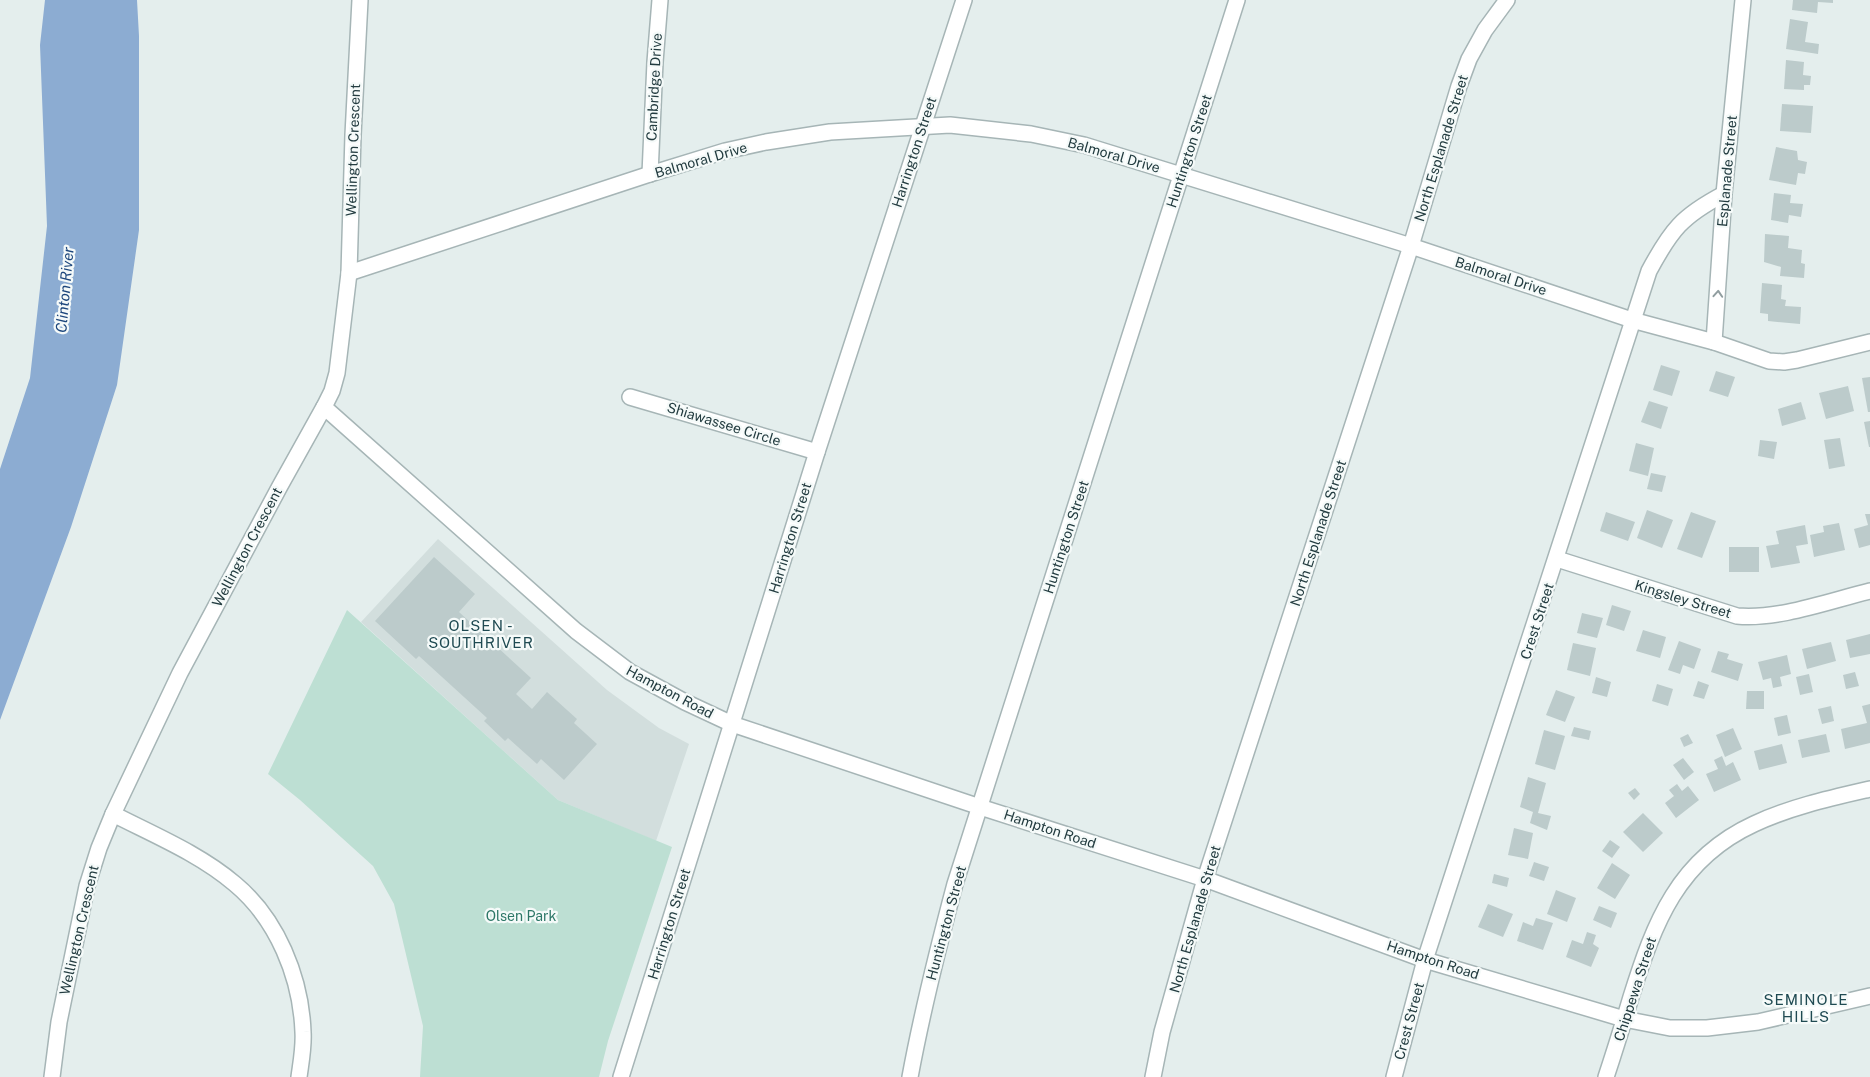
<svg xmlns="http://www.w3.org/2000/svg" width="1870" height="1077" font-family="'Public Sans',sans-serif">
<style>
.built{fill:#d2dedd}
.green{fill:#bddfd3}
.water{fill:#8cacd2}
.building{fill:#bccbcb}
.lines{fill:none;stroke-linecap:round;stroke-linejoin:round}
.minor-casing{stroke:#a6b5b6;stroke-width:18}
.minor{stroke:#fff;stroke-width:15}
.oneway{stroke:#919ea0}
.labels{text-anchor:middle;stroke-width:4.5;stroke-linejoin:round;paint-order:stroke}
.street-label{font-size:14px;fill:#233c40;stroke:#f5faf9}
.park-label{font-size:14px;fill:#2d7767;stroke:#f5faf9}
.water-label{font-size:15px;font-style:italic;fill:#1c467c;stroke:#f5faf9}
.neighbourhood-label{font-size:15px;letter-spacing:1px;fill:#1f4a52;stroke:#f5faf9}
</style>
<rect width="100%" height="100%" fill="#e4eeed"/>
<path class="built" d="M438,539L607,690L659,728L689,744L656,841L558,800L361,622Z"/>
<path class="green" d="M347,610L558,800L672,847L608,1041L599,1077H420L423,1026L394,904L373,866L300,800L268,774Z"/>
<path class="water" d="M45,0H137L139,36V230L117,385L71,527L0,720V469L30,378L47,226L40,45Z"/>
<g class="building">
<path d="M1793,0H1833V3L1818,2L1817,13L1792,10Z"/>
<path d="M1790,19L1808,22L1805,42L1819,44L1818,54L1786,49Z"/>
<path d="M1786,60L1804,62L1803,75L1811,76L1810,85H1804V90L1784,89Z"/>
<path d="M1782,104L1813,106L1811,133L1780,131Z"/>
<path d="M1776,147L1797,151L1798,160L1807,162L1805,174L1798,173L1796,185L1769,180Z"/>
<path d="M1774,193L1791,195L1790,203L1803,204L1801,217L1789,215L1788,223L1771,220Z"/>
<path d="M1765,234L1789,236L1788,248L1802,250L1801,263L1805,264L1804,278L1780,276L1781,267L1764,262Z"/>
<path d="M1762,283L1782,285L1781,299L1786,300L1785,306L1801,307L1800,324L1768,321V314L1760,313Z"/>
<path d="M1661,365L1680,371L1672,396L1653,390Z"/>
<path d="M1716,371L1735,377L1728,397L1709,391Z"/>
<path d="M1870,377V412H1868L1862,378Z"/>
<path d="M1848,386L1854,411L1826,419L1819,393Z"/>
<path d="M1649,401L1668,407L1661,429L1641,422Z"/>
<path d="M1801,402L1806,419L1782,426L1778,409Z"/>
<path d="M1870,421V447H1869L1864,422Z"/>
<path d="M1840,438L1845,466L1829,469L1824,440Z"/>
<path d="M1760,440L1777,442L1774,459L1758,456Z"/>
<path d="M1636,443L1654,448L1648,476L1629,471Z"/>
<path d="M1651,473L1666,476L1662,492L1647,489Z"/>
<path d="M1647,510L1673,520L1662,548L1637,538Z"/>
<path d="M1606,512L1635,522L1628,541L1600,531Z"/>
<path d="M1691,512L1716,521L1702,558L1677,549Z"/>
<path d="M1865,514H1870V545L1859,548L1854,529L1868,525Z"/>
<path d="M1839,523L1845,550L1814,557L1810,535L1824,532L1823,526Z"/>
<path d="M1805,525L1808,544L1796,546L1800,563L1771,568L1766,546L1779,544L1776,531Z"/>
<rect x="1729" y="547" width="30" height="25"/>
<path d="M434,557L475,594L459,612L531,678L516,694L532,709L547,692L577,719L574,723L597,744L564,780L541,759L537,764L508,738L505,741L484,721L487,718L419,656L416,659L375,621Z"/>
<path d="M1612,605L1631,611L1624,631L1606,625Z"/>
<path d="M1582,613L1603,618L1597,638L1577,633Z"/>
<path d="M1643,630L1666,637L1660,658L1636,651Z"/>
<path d="M1870,634V654L1850,658L1846,640Z"/>
<path d="M1679,641L1701,649L1694,669L1683,665L1680,674L1668,670Z"/>
<path d="M1831,642L1836,661L1807,669L1802,649Z"/>
<path d="M1573,643L1596,648L1590,676L1567,670Z"/>
<path d="M1718,651L1729,654L1727,659L1743,664L1738,681L1711,672Z"/>
<path d="M1787,655L1791,674L1780,677L1782,686L1773,688L1771,678L1763,680L1758,662Z"/>
<path d="M1855,672L1859,686L1846,689L1843,675Z"/>
<path d="M1809,674L1813,692L1800,695L1796,677Z"/>
<path d="M1596,677L1611,682L1607,697L1592,693Z"/>
<path d="M1698,681L1709,685L1704,699L1693,696Z"/>
<path d="M1657,684L1673,689L1668,706L1652,701Z"/>
<path d="M1556,690L1575,697L1565,722L1546,715Z"/>
<path d="M1747,691H1764V709H1746Z"/>
<path d="M1870,704V743L1845,749L1841,729L1867,723L1862,706Z"/>
<path d="M1831,706L1834,721L1822,724L1818,709Z"/>
<path d="M1787,715L1791,733L1778,736L1774,718Z"/>
<path d="M1574,727L1591,731L1589,740L1571,736Z"/>
<path d="M1733,728L1742,749L1725,757L1716,735Z"/>
<path d="M1544,730L1565,736L1555,770L1535,764Z"/>
<path d="M1688,734L1693,743L1684,747L1680,738Z"/>
<path d="M1826,734L1830,752L1802,758L1798,740Z"/>
<path d="M1782,744L1787,763L1759,770L1754,751Z"/>
<path d="M1722,756L1726,766L1733,762L1741,780L1714,792L1706,774L1718,769L1714,760Z"/>
<path d="M1683,758L1694,772L1684,780L1673,765Z"/>
<path d="M1528,777L1546,783L1538,813L1551,816L1547,830L1530,823L1533,812L1520,807Z"/>
<path d="M1677,784L1682,791L1688,786L1699,800L1676,818L1665,803L1674,796L1669,790Z"/>
<path d="M1635,788L1640,794L1634,800L1628,793Z"/>
<path d="M1643,813L1663,833L1643,852L1623,832Z"/>
<path d="M1514,828L1533,833L1528,859L1508,855Z"/>
<path d="M1610,840L1620,847L1612,858L1602,851Z"/>
<path d="M1534,862L1549,867L1544,881L1529,876Z"/>
<path d="M1612,863L1630,875L1615,899L1597,888Z"/>
<path d="M1494,874L1509,878L1507,887L1492,883Z"/>
<path d="M1556,890L1576,898L1567,922L1547,914Z"/>
<path d="M1488,904L1513,914L1503,937L1478,927Z"/>
<path d="M1599,906L1617,913L1611,928L1593,920Z"/>
<path d="M1536,918L1553,923L1543,950L1517,941L1523,922L1533,926Z"/>
<path d="M1587,932L1596,935L1593,944L1599,948L1591,967L1566,957L1572,940L1583,944Z"/>
</g>
<g class="lines">
<g class="minor-casing">
<g id="minor">
<path d="M650,174L655,62L660,0"/>
<path d="M349,273L650,174L725,151L766,142L830,132L950,125L1031,134L1084,145L1411,246L1632,320L1714,342L1769,361L1784,362L1797,360L1870,342"/>
<path d="M1714,342L1724,194L1743,0"/>
<path d="M630,397L817,452"/>
<path d="M324,407L576,631L630,672L685,702L732,724L980,807L1205,879L1425,960L1624,1019L1670,1028H1707L1758,1022L1870,996"/>
<path d="M1557,559L1737,616C1778,620 1829,601 1870,591"/>
<path d="M113,814C154,835 200,854 235,884C277,919 301,977 303,1032C304,1047 301,1062 299,1077"/>
<path d="M52,1077L59,1022L87,886L99,848L113,814L180,673L280,486L324,407L332,391L337,373L349,273L353,135L360,0"/>
<path d="M621,1077L817,452L964,0"/>
<path d="M910,1077C922,1012 938,948 955,884L1237,0"/>
<path d="M1153,1077L1162,1032L1205,879L1411,246L1459,86L1469,59L1485,30L1507,0"/>
<path d="M1394,1077L1425,960L1649,271C1671,230 1682,216 1724,194"/>
<path d="M1606,1077C1615,1050 1623,1024 1631,997C1654,923 1678,859 1754,824C1790,807 1831,798 1870,789"/>
</g>
</g>
<use href="#minor" class="minor"/>
</g>
<defs><path id="oneway-chevron" d="M-2-3.5L2.5 0L-2 3.5" fill="none" stroke-width="1.6" stroke-linecap="round" stroke-linejoin="round" transform="scale(1.25)"/></defs>
<use class="oneway" href="#oneway-chevron" transform="translate(1718 294) rotate(-86)"/>
<g class="labels">
<g class="street-label">
<text transform="translate(654 87) rotate(-87)" y="5">Cambridge Drive</text>
<text transform="translate(1441 148) rotate(-73)" y="5">North Esplanade Street</text>
<text transform="translate(353 150) rotate(-88)" y="5">Wellington Crescent</text>
<text transform="translate(1189 151) rotate(-72)" y="5">Huntington Street</text>
<text transform="translate(914 152) rotate(-72)" y="5">Harrington Street</text>
<text transform="translate(1114 155) rotate(16)" y="5">Balmoral Drive</text>
<text transform="translate(701 160) rotate(-16)" y="5">Balmoral Drive</text>
<text transform="translate(1727 171) rotate(-85)" y="5">Esplanade Street</text>
<text transform="translate(1501 276) rotate(18)" y="5">Balmoral Drive</text>
<text transform="translate(724 424) rotate(17)" y="5">Shiawassee Circle</text>
<text transform="translate(1318 533) rotate(-72)" y="5">North Esplanade Street</text>
<text transform="translate(1066 537) rotate(-72)" y="5">Huntington Street</text>
<text transform="translate(790 538) rotate(-73)" y="5">Harrington Street</text>
<text transform="translate(247 547) rotate(-62)" y="5">Wellington Crescent</text>
<text transform="translate(1683 599) rotate(17)" y="5">Kingsley Street</text>
<text transform="translate(1537 621) rotate(-72)" y="5">Crest Street</text>
<text transform="translate(670 692) rotate(28)" y="5">Hampton Road</text>
<text transform="translate(1050 829) rotate(18)" y="5">Hampton Road</text>
<text transform="translate(1195 919) rotate(-74)" y="5">North Esplanade Street</text>
<text transform="translate(946 923) rotate(-75)" y="5">Huntington Street</text>
<text transform="translate(669 924) rotate(-73)" y="5">Harrington Street</text>
<text transform="translate(79 930) rotate(-77)" y="5">Wellington Crescent</text>
<text transform="translate(1433 960) rotate(18)" y="5">Hampton Road</text>
<text transform="translate(1635 989) rotate(-72)" y="5">Chippewa Street</text>
<text transform="translate(1409 1021) rotate(-75)" y="5">Crest Street</text>
</g>
<g class="park-label">
<text x="521" y="921">Olsen Park</text>
</g>
<g class="water-label">
<text transform="translate(65 290) rotate(-85)" y="5">Clinton River</text>
</g>
<g class="neighbourhood-label">
<text x="481" y="631">OLSEN -<tspan x="481" dy="17">SOUTHRIVER</tspan></text>
<text x="1806" y="1005">SEMINOLE<tspan x="1806" dy="17">HILLS</tspan></text>
</g>
</g>
</svg>
